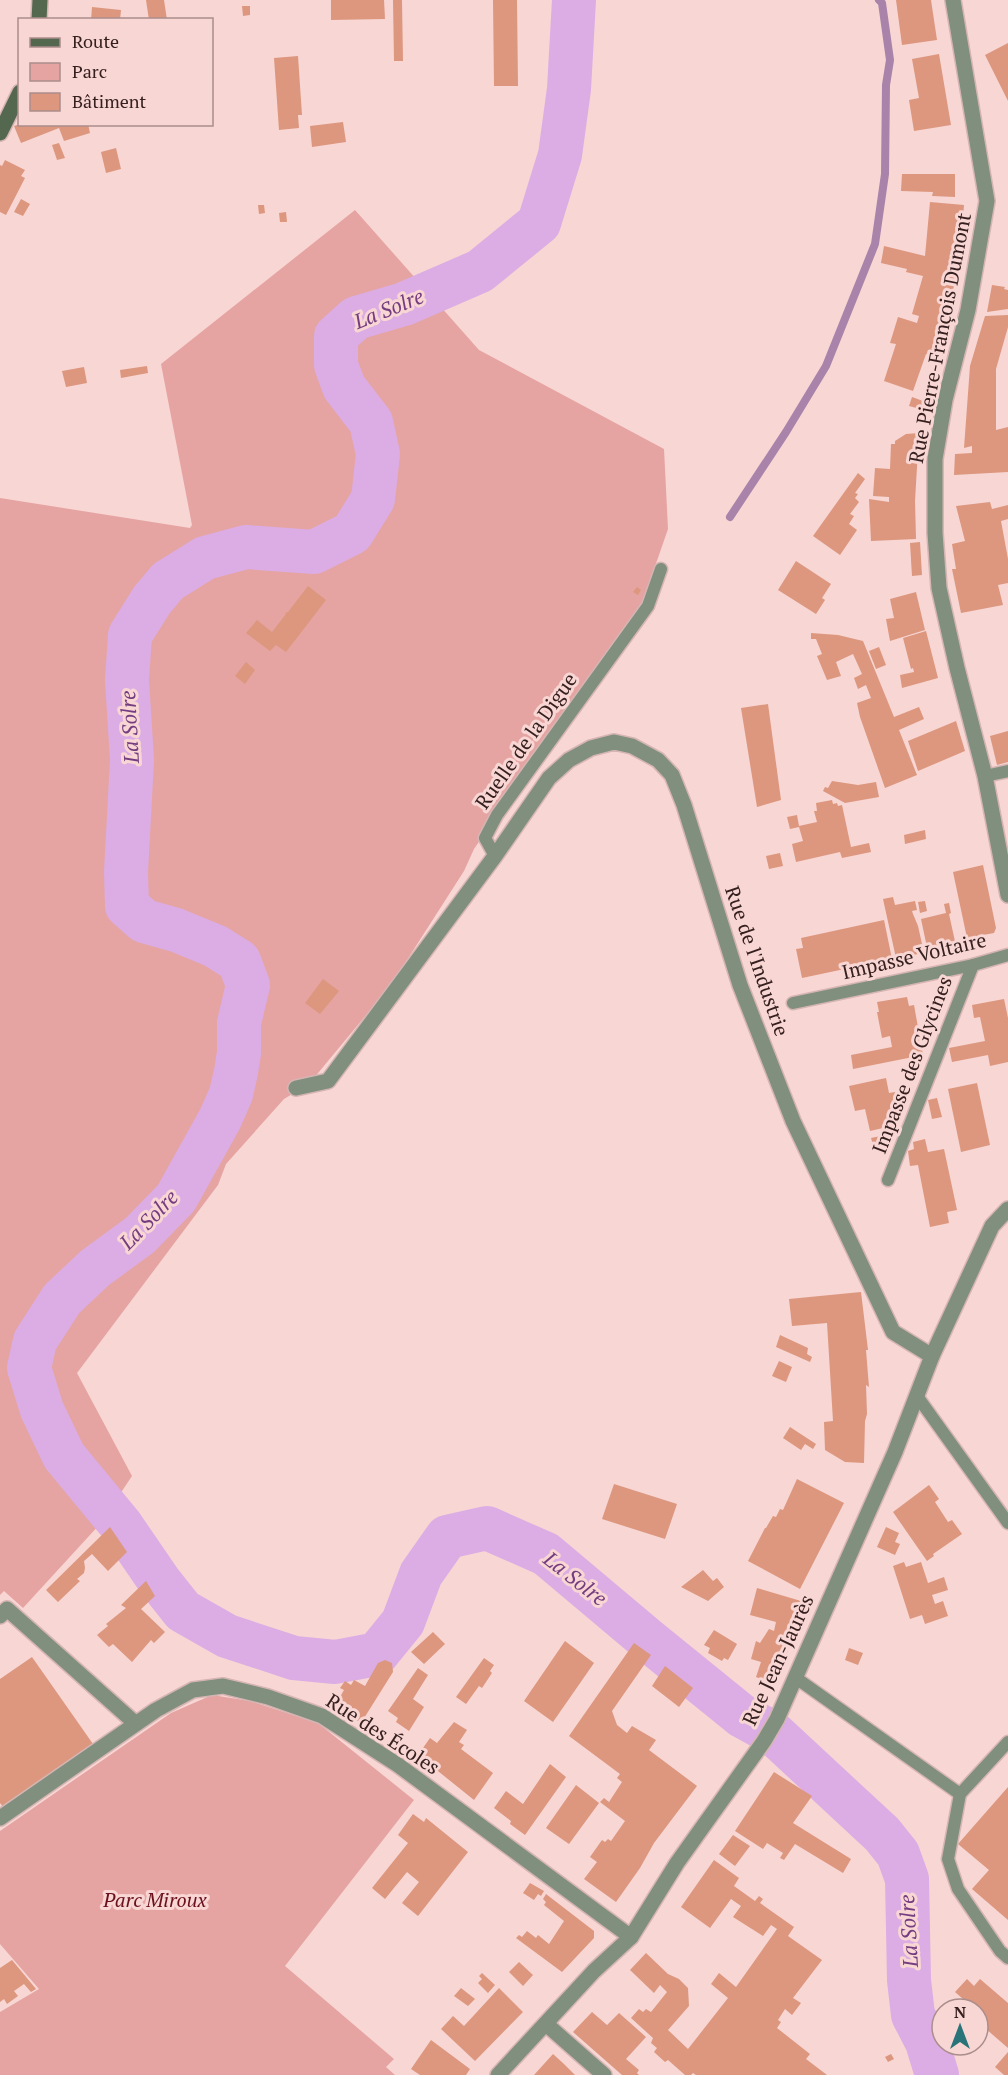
<svg xmlns="http://www.w3.org/2000/svg" width="1008" height="2075" font-family="'PT Serif',serif">
<style>
.green{fill:#e5a4a2}
.lines{fill:none;stroke-linecap:round;stroke-linejoin:round}
.stream{stroke:#a983a9;stroke-width:8}
.river{stroke:#dbade4;stroke-width:44}
.building{fill:#dc977e}
.lane-casing{stroke:#d5b5b3;stroke-width:15}
.street-casing{stroke:#d5b5b3;stroke-width:18}
.secondary-casing{stroke:#d5b5b3;stroke-width:18}
.lane{stroke:#818f7e;stroke-width:12}
.street{stroke:#818f7e;stroke-width:15}
.secondary{stroke:#546850;stroke-width:15}
.labels{text-anchor:middle;stroke-width:6;stroke-linejoin:round;paint-order:stroke}
.street-label{font-size:20px;fill:#35201f;stroke:#f8d6d4}
.park-label{font-size:20px;font-style:italic;fill:#6a111c;stroke:#f8d6d4}
.water-label{font-size:21px;font-style:italic;fill:#753d80;stroke:#f8d6d4}
</style>
<rect width="100%" height="100%" fill="#f8d6d4"/>
<g class="green">
<path d="M355,210L479,350L664,449L668,529L643,601L474,849L464,871L391,985L309,1084L284,1099L226,1164L218,1185L77,1373L132,1476L100,1524L23,1608L4,1591L0,1595V498L190,528L192,525L161,364Z"/>
<path d="M212,1695L250,1701L318,1723L414,1800L285,1966L394,2059L386,2067L395,2075H0V2012L39,1989L0,1944V1831L171,1713Z"/>
</g>
<g class="lines">
<path class="stream" d="M730,517L786,432L826,366L875,244L885,174L886,85L890,60L882,3L879,0"/>
<path class="river" d="M574,0L569,89L560,155L539,223L480,271L404,304L356,318L336,336V365L344,387L371,422L378,454L373,499L352,533L314,552L246,547L205,558L168,581L152,600L130,635L127,680L132,760L126,872L127,906L144,921L176,930L215,946L239,961L248,985L239,1023V1053L236,1072L231,1094L220,1119L176,1198L140,1235L95,1268L62,1299L35,1341L29,1368L42,1410L64,1456L121,1525L160,1582L183,1611L227,1636L294,1658L335,1662L377,1654L403,1622L421,1574L447,1537L487,1528L546,1554L647,1639L742,1716L773,1733L882,1834L898,1854L907,1879L909,1980L913,2015L927,2042L937,2075"/>
</g>
<g class="building">
<path d="M146,0H164L167,20H149Z"/>
<path d="M331,0H384L385,19L331,20Z"/>
<path d="M393,0H402L403,61H394Z"/>
<path d="M493,0H517L518,86H494Z"/>
<path d="M896,0H931L937,40L902,45Z"/>
<path d="M242,6H250V15L243,16Z"/>
<path d="M92,7L121,10L120,20H91Z"/>
<path d="M1008,43V101L985,55Z"/>
<path d="M939,54L951,125L914,131L909,100L919,98L912,59Z"/>
<path d="M298,56L302,115H298L299,128L279,130L274,58Z"/>
<path d="M343,122L346,142L312,147L310,126Z"/>
<path d="M20,124H88L90,133L64,141L59,128L21,143L14,126Z"/>
<path d="M59,143L65,158L57,160L52,145Z"/>
<path d="M116,148L121,169L106,173L101,152Z"/>
<path d="M5,160L25,170L21,176L25,178L6,215L0,212V165L2,166Z"/>
<path d="M902,174H955V197L932,196L933,192L901,191Z"/>
<path d="M21,199L30,204L23,216L14,212Z"/>
<path d="M930,202L964,205L959,265L943,332L935,357L926,354L913,391L884,381L896,344L890,343L898,317L917,323L919,316L912,314L923,276L906,272L907,269L881,263L884,246L925,256Z"/>
<path d="M258,205H264L265,213L259,214Z"/>
<path d="M286,212L287,222H280L279,213Z"/>
<path d="M992,285L1005,287L1004,289L1008,290V309L987,312Z"/>
<path d="M1008,315V327L996,369V430L1008,427V472L954,475L955,454L972,453V446L964,448L970,366L985,316Z"/>
<path d="M147,366L148,373L121,378L120,370Z"/>
<path d="M84,367L87,383L66,387L62,371Z"/>
<path d="M912,397L923,401L920,409L909,406Z"/>
<path d="M919,433L915,501L916,539L871,541L869,499L889,502V497L873,496L875,468L890,469L891,444H895V441L906,434Z"/>
<path d="M858,473L865,479L855,493L858,494L855,498L859,502L850,514L854,516L849,524L857,530L840,555L813,536Z"/>
<path d="M990,502L992,509L1008,505V519L1001,521L1008,559V583L998,585L1003,605L961,613L952,569H956L952,544L965,541L956,506Z"/>
<path d="M920,542L922,575L912,576L910,543Z"/>
<path d="M796,561L831,584L822,598L825,600L816,614L778,590Z"/>
<path d="M308,586L326,600L286,652L276,645L270,651L246,633L257,620L272,632L286,614L285,613L288,612Z"/>
<path d="M637,587L641,590L638,595L633,592Z"/>
<path d="M916,592L925,630L890,641L886,619L894,618L890,599Z"/>
<path d="M926,631L938,678L902,688L900,675L914,672L913,668L911,669L903,638Z"/>
<path d="M811,633L838,635L863,641L894,717L919,707L924,719L899,730L917,775L885,788L860,717L857,703L871,698L866,685L858,689L854,678L862,674L853,654L836,662L841,676L827,680L817,656L822,654L816,639H811Z"/>
<path d="M879,647L886,665L876,669L869,651Z"/>
<path d="M246,662L255,670L245,684L235,676Z"/>
<path d="M768,704L781,800L757,807L741,708Z"/>
<path d="M956,721L965,751L918,771L908,741Z"/>
<path d="M1008,731V762L997,765L990,736Z"/>
<path d="M832,781L858,785L876,782L879,797L845,803L823,791L825,787L828,788Z"/>
<path d="M832,800L833,804L837,803L838,806L842,805L851,847L869,843L871,852L842,858L840,852L796,862L792,844L803,841L799,827L790,829L787,817L797,815L799,826L817,822L814,811H817L816,803Z"/>
<path d="M925,830L926,839L905,844L904,835Z"/>
<path d="M780,853L783,866L769,869L766,856Z"/>
<path d="M983,865L996,928L994,933L967,938L953,872Z"/>
<path d="M893,897L895,905L915,901L917,910L912,911L913,914L918,926L924,953L896,958L883,899Z"/>
<path d="M925,901L927,911L920,913L918,902Z"/>
<path d="M949,903L951,913L949,914L956,946L928,952L921,919L946,913L944,904Z"/>
<path d="M884,920L892,959L802,978L796,949L803,948L801,938Z"/>
<path d="M323,979L339,991L320,1014L305,1003Z"/>
<path d="M907,997L909,1006L914,1005L923,1055L853,1069L851,1055L892,1047L890,1036L882,1038L877,1012H879L877,1002Z"/>
<path d="M1004,999L1008,1018V1062L990,1066L988,1055L952,1062L949,1048L985,1041L980,1017L974,1018L972,1005Z"/>
<path d="M886,1078L889,1093L895,1092L898,1102L891,1103L896,1125L870,1131L865,1109L855,1111L849,1086Z"/>
<path d="M977,1083L990,1145L961,1152L948,1089Z"/>
<path d="M937,1098L942,1117L932,1119L928,1100Z"/>
<path d="M890,1134L892,1143L874,1148L871,1138Z"/>
<path d="M925,1139L928,1152L944,1149L957,1210L947,1212L949,1223L930,1227L918,1165L910,1166L908,1151L914,1149L913,1142Z"/>
<path d="M861,1292L868,1350H866L869,1387L866,1385L867,1414L865,1421L864,1463L845,1462L825,1450L824,1422L833,1421L827,1323L792,1326L789,1299Z"/>
<path d="M780,1335L808,1348L807,1354L812,1357L810,1362L776,1347Z"/>
<path d="M779,1361L792,1367L786,1382L772,1376Z"/>
<path d="M790,1427L816,1444L813,1449L805,1444L801,1450L783,1438Z"/>
<path d="M797,1479L844,1503L800,1589L748,1561L765,1528H766L773,1516L776,1517L780,1509L783,1510Z"/>
<path d="M614,1484L677,1504L665,1539L602,1519Z"/>
<path d="M929,1485L939,1499L935,1502L948,1522L952,1520L962,1534L933,1554L934,1556L927,1561L893,1512Z"/>
<path d="M110,1527L127,1552L108,1571L92,1554L84,1561L85,1568L84,1573L77,1579L80,1581L58,1602L46,1590Z"/>
<path d="M886,1527L899,1533L895,1542L900,1544L895,1555L877,1547Z"/>
<path d="M904,1562L906,1567L921,1562L928,1583L944,1577L948,1590L932,1595L935,1604L943,1601L948,1616L925,1624L922,1615L910,1619L893,1566Z"/>
<path d="M703,1570L713,1581L717,1578L724,1587L708,1601L681,1587Z"/>
<path d="M146,1581L155,1596L141,1609L165,1632L154,1643L151,1640L132,1662L113,1644L109,1647L97,1635L108,1626L106,1624L126,1608L121,1605Z"/>
<path d="M757,1588L801,1601L795,1628L777,1684L756,1677L761,1662L751,1659L756,1641L760,1643L769,1629L774,1631L776,1622L750,1615Z"/>
<path d="M714,1630L737,1644L728,1660L724,1658L722,1661L708,1653L710,1648L704,1645Z"/>
<path d="M433,1632L445,1644L424,1664L411,1652Z"/>
<path d="M565,1641L594,1663L553,1722L524,1701Z"/>
<path d="M634,1643L651,1655L612,1711L617,1725L627,1733L632,1726L656,1740L649,1750L697,1786L654,1843L640,1868L616,1902L584,1879L597,1862L590,1857L602,1840L605,1842L608,1839L611,1841L625,1821L600,1802L604,1798L609,1802L622,1782L617,1778L620,1774L569,1736Z"/>
<path d="M849,1648L863,1653L858,1665L845,1660Z"/>
<path d="M32,1657L93,1744L3,1807L0,1803V1679Z"/>
<path d="M484,1658L494,1665L490,1671L492,1673L482,1688L479,1686L466,1704L456,1697Z"/>
<path d="M385,1660L392,1663L393,1672L361,1723L335,1706L344,1690L340,1688L345,1681L351,1685L354,1680L365,1686L378,1663Z"/>
<path d="M665,1666L693,1688L679,1707L652,1686Z"/>
<path d="M418,1668L428,1675L413,1699L424,1707L409,1731L396,1722L398,1718L388,1711Z"/>
<path d="M454,1722L467,1730L459,1742L464,1745L461,1749L493,1773L474,1800L418,1755L430,1738L437,1743Z"/>
<path d="M550,1764L566,1777L525,1835L510,1824L511,1821L494,1808L506,1791L523,1804Z"/>
<path d="M774,1772L812,1796L793,1823L851,1859L843,1873L795,1844L784,1860L780,1858L783,1853L767,1843L763,1849L735,1831Z"/>
<path d="M576,1785L599,1803L569,1844L546,1828Z"/>
<path d="M1008,1787V1920L972,1889L989,1870L958,1844Z"/>
<path d="M413,1814L424,1822L426,1818L468,1852L418,1916L402,1903L419,1882L407,1872L385,1899L372,1888L408,1843L398,1835Z"/>
<path d="M733,1835L750,1846L735,1866L719,1854Z"/>
<path d="M714,1860L739,1878L734,1886L755,1901L759,1896L763,1899L760,1903L794,1927L788,1936L822,1960L793,1998L801,2003L792,2015L785,2009L778,2020L781,2022L777,2028L810,2054L806,2059L827,2075H696L693,2073L691,2075H685L668,2060L665,2062L654,2052L657,2048L651,2043L653,2038L631,2018L639,2009L643,2012L646,2009L651,2012L667,1992L660,1985L654,1993L630,1970L646,1953L668,1974L679,1979L688,1988L689,2006L668,2030L688,2049L728,1998L711,1984L719,1973L736,1987L777,1929L771,1925L763,1936L733,1917L741,1906L731,1899L710,1928L681,1907Z"/>
<path d="M530,1883L544,1891L541,1896L538,1894L534,1900L523,1893Z"/>
<path d="M546,1894L594,1931V1938L562,1972L516,1938L519,1935L522,1937L527,1931L536,1938L538,1935L549,1944L564,1921L544,1905L546,1902L543,1899Z"/>
<path d="M12,1960L36,1989L31,1992L24,1984L14,1991L18,1996L7,2004L4,1999L0,2002V1968Z"/>
<path d="M519,1962L533,1975L523,1986L509,1972Z"/>
<path d="M482,1973L495,1985L488,1993L478,1983L482,1979L479,1976Z"/>
<path d="M967,1979L974,1986L980,1979L1008,2003V2048L978,2022V2009H963L958,2005L963,1999L955,1992Z"/>
<path d="M461,1988L475,1999L468,2006L454,1996Z"/>
<path d="M499,1988L523,2012L475,2061L441,2029L453,2016L464,2026Z"/>
<path d="M592,2012L607,2025L619,2013L646,2037L626,2059L639,2070L637,2073L639,2075H622L573,2032Z"/>
<path d="M431,2040L470,2069L466,2075H420L411,2069Z"/>
<path d="M1008,2052V2075H1004L995,2067Z"/>
<path d="M553,2054L564,2064L575,2075H534Z"/>
<path d="M891,2054L894,2059L888,2062L885,2057Z"/>
</g>
<g class="lines">
<g class="lane-casing">
<g id="lane">
<path d="M985,776L1008,771"/>
<path d="M495,856L485,838L497,815L648,606L661,569"/>
<path d="M793,1003L973,965L1008,955"/>
<path d="M888,1180L973,965"/>
<path d="M917,1396L1008,1523"/>
<path d="M796,1678L960,1794"/>
<path d="M1008,1742L960,1794L948,1859L958,1889L1000,1951L1008,1958"/>
</g>
</g>
<g class="street-casing">
<g id="street">
<path d="M953,0L987,201L968,310L945,400L935,459V533L939,588L957,668L985,776L1008,895"/>
<path d="M296,1088L328,1081L495,856L549,778L569,760L591,748L614,742L632,746L658,760L672,775L684,805L740,985L793,1121L893,1332L932,1356"/>
<path d="M0,1616L7,1609L135,1723"/>
<path d="M0,1818L156,1710L193,1690L223,1686L268,1697L322,1716L398,1765L631,1937"/>
<path d="M546,2024L604,2075"/>
<path d="M498,2075L594,1971L631,1937L677,1863L764,1741L777,1719L895,1452L932,1356L992,1226L1008,1209"/>
</g>
</g>
<g class="secondary-casing">
<g id="secondary">
<path d="M39,20L40,0"/>
<path d="M0,133L20,92"/>
</g>
</g>
<use href="#lane" class="lane"/>
<use href="#street" class="street"/>
<use href="#secondary" class="secondary"/>
</g>
<g class="labels">
<g class="street-label">
<text transform="translate(940 338) rotate(-79)" y="7">Rue Pierre-François Dumont</text>
<text transform="translate(526 741) rotate(-55)" y="7">Ruelle de la Digue</text>
<text transform="translate(914 956) rotate(-13)" y="7">Impasse Voltaire</text>
<text transform="translate(757 961) rotate(71)" y="7">Rue de l'Industrie</text>
<text transform="translate(912 1065) rotate(-69)" y="7">Impasse des Glycines</text>
<text transform="translate(778 1660) rotate(-65)" y="7">Rue Jean-Jaurès</text>
<text transform="translate(383 1734) rotate(33)" y="7">Rue des Écoles</text>
</g>
<g class="park-label">
<text x="155" y="1907">Parc Miroux</text>
</g>
<g class="water-label">
<text transform="translate(389 309) rotate(-22)" y="7">La Solre</text>
<text transform="translate(130 727) rotate(-93)" y="7">La Solre</text>
<text transform="translate(149 1220) rotate(-46)" y="7">La Solre</text>
<text transform="translate(575 1579) rotate(38)" y="7">La Solre</text>
<text transform="translate(909 1931) rotate(-93)" y="7">La Solre</text>
</g>
</g>
<rect x="18" y="18" width="195" height="108" fill="#f8d6d4" stroke="#aa8d8c" stroke-width="1.5"/>
<rect x="30" y="38" width="30" height="9" fill="#546850" stroke="#aa8d8c" stroke-width="1.5"/>
<text x="72" y="48" font-size="18" fill="#35201f">Route</text>
<rect x="30" y="63" width="30" height="18" fill="#e5a4a2" stroke="#aa8d8c" stroke-width="1.5"/>
<text x="72" y="78" font-size="18" fill="#35201f">Parc</text>
<rect x="30" y="93" width="30" height="18" fill="#dc977e" stroke="#aa8d8c" stroke-width="1.5"/>
<text x="72" y="108" font-size="18" fill="#35201f">Bâtiment</text>
<g transform="translate(960 2027)"><circle r="28" fill="#f8d6d4" stroke="#aa8d8c" stroke-width="1.5"/>
<path d="M0-4.5L10 22L0 15L-10 22Z" fill="#297478"/>
<text y="-9" font-size="16" font-weight="bold" text-anchor="middle" fill="#35201f">N</text>
</g>
</svg>
